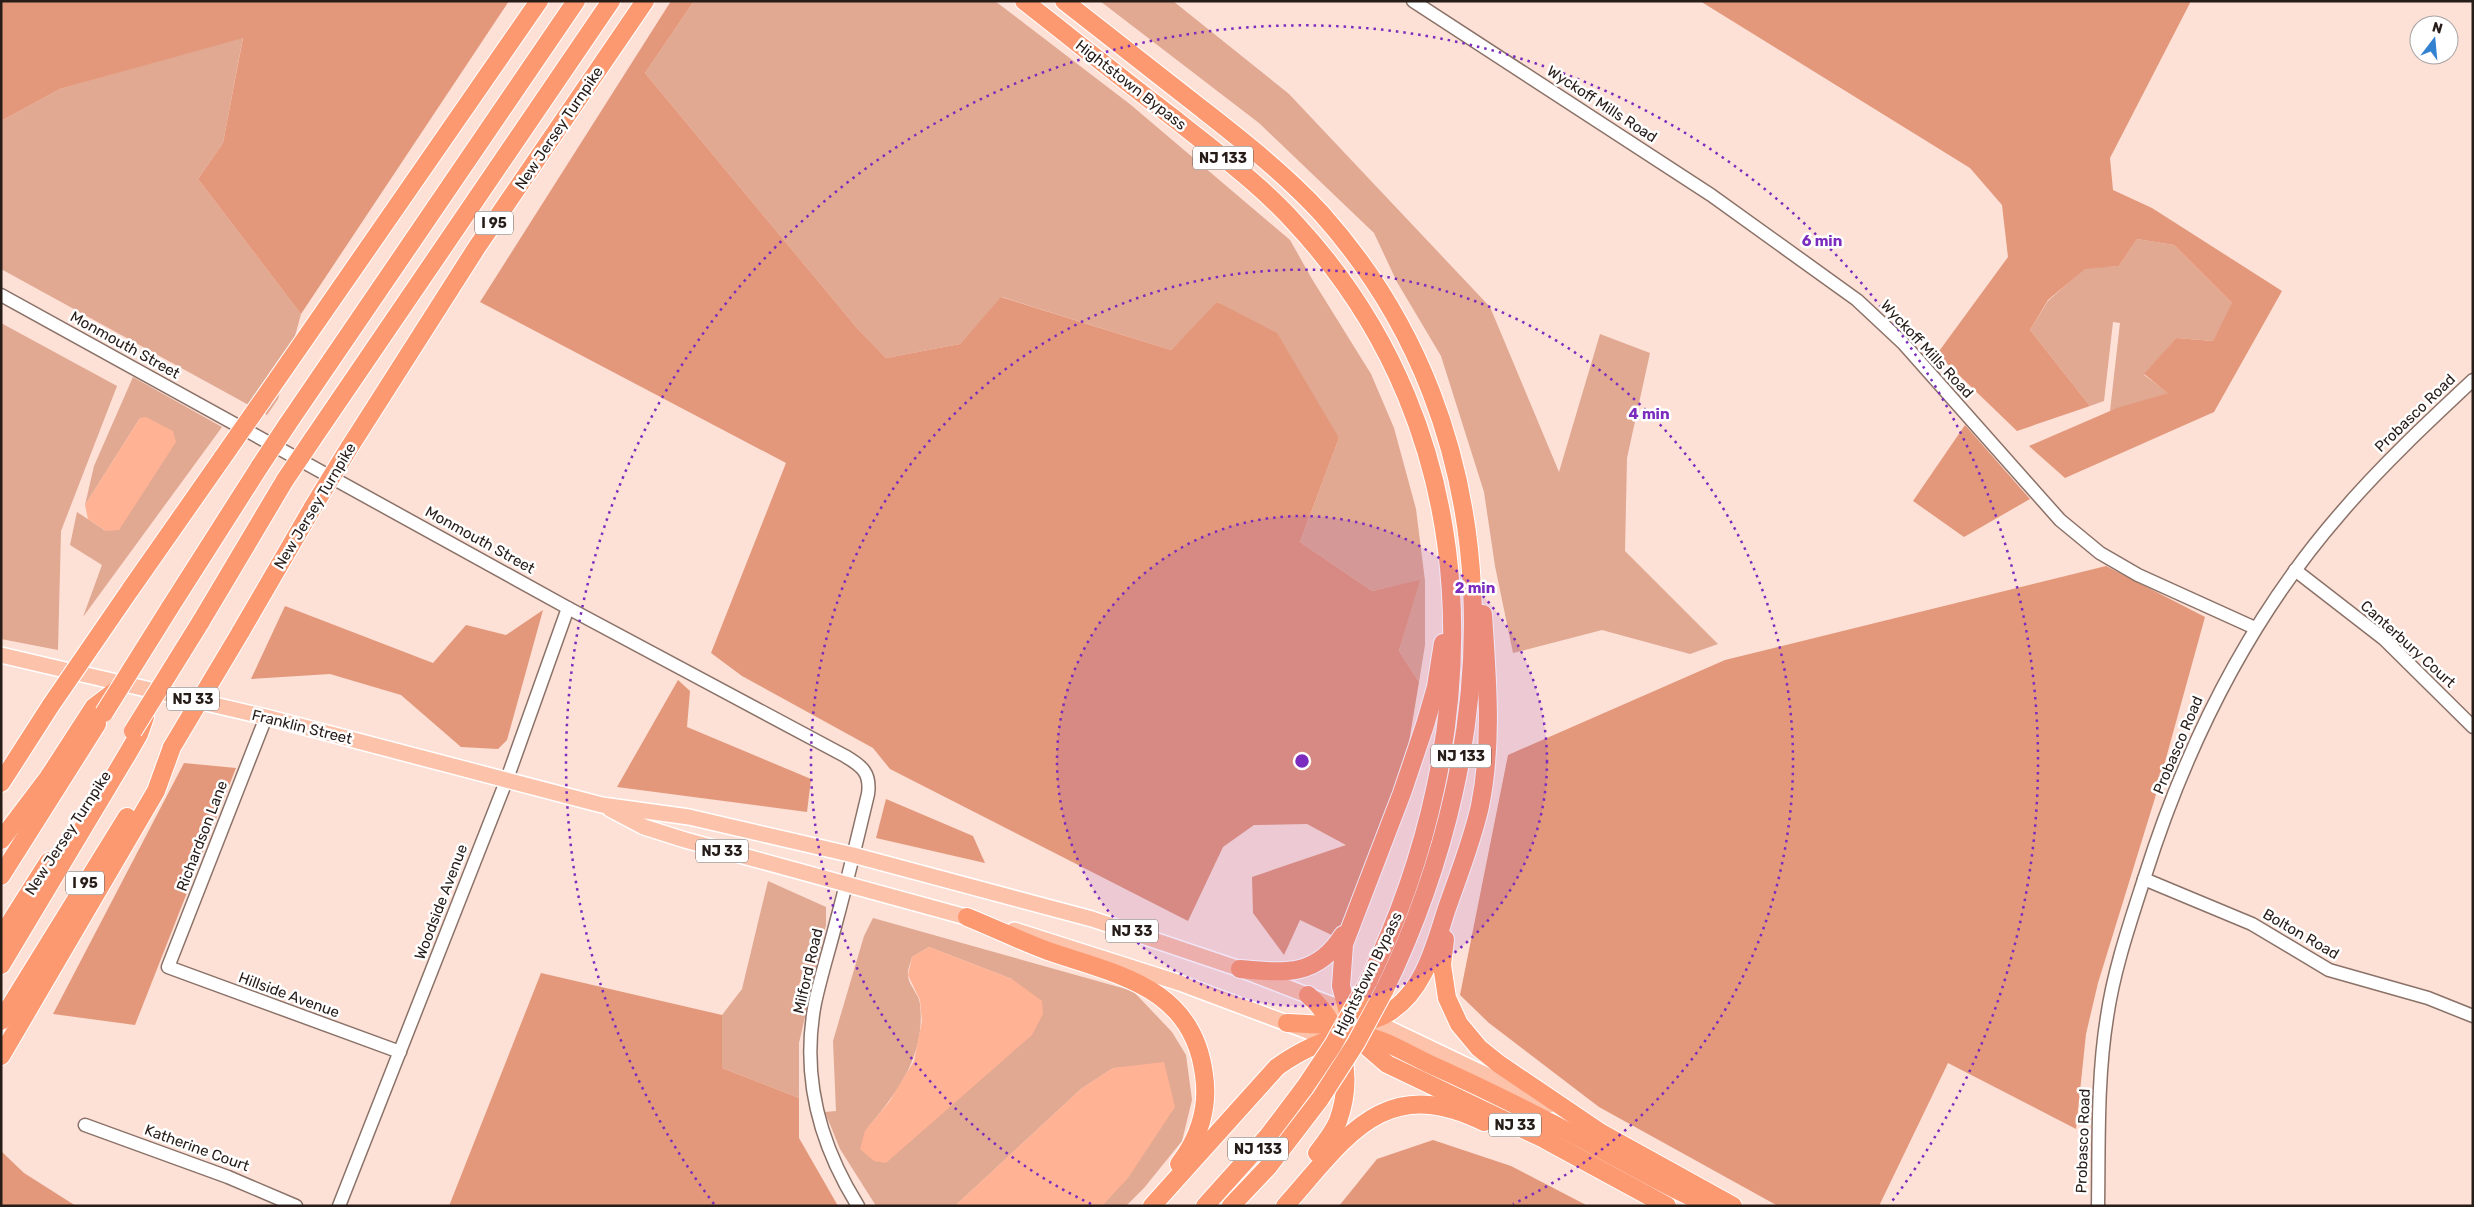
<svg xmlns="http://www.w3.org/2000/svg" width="2474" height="1207" font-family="Rubik,sans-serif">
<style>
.green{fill:#e1a892;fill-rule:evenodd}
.forest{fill:#e3987b}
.water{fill:#ffb294}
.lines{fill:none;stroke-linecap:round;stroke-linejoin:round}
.minor-casing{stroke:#8b7268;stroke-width:15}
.major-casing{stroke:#fff;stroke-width:18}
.highway-casing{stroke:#fff;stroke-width:20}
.minor{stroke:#fff;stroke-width:12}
.major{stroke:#fdc2aa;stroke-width:15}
.highway{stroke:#fc9971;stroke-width:18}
.highway-bridge-casing{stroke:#fff;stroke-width:20;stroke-linecap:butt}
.highway-bridge{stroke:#fc9971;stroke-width:18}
.ring{fill:none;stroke:#7b2cbf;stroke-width:2.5;stroke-dasharray:2.5 5}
.labels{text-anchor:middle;stroke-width:5;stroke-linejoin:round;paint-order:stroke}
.shield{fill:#fff;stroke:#67605d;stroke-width:1}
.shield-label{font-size:14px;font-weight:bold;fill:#261c18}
.street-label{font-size:15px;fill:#261c18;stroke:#fff}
.centre{fill:#7b2cbf;stroke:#fff;stroke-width:2.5}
.ring-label{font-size:15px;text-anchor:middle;font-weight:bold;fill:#7b2cbf;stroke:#fff;stroke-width:5;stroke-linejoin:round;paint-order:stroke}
</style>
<rect width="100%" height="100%" fill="#fde0d6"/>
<g class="green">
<path d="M694,1H995L1131,105L1290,240L1312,279L1371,374L1394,428L1416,509L1425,581V645L1419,682L1399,651L1419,581L1372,591L1300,542L1339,438L1218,302L1171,350L1002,297L960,344L886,358L857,328L645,73Z"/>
<path d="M1100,1H1173L1289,94L1490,307L1559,472L1600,334L1650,353L1627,458L1625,551L1718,644L1690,654L1602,630L1513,653L1495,566L1484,492L1441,356L1397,282L1374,233L1259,123Z"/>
<path d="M243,37L223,143L198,179L301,314L278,399L267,415L1,269V121L60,89Z"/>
<path d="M2137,239L2174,245L2233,304L2213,341L2176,338L2144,375L2169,393L2110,411L2120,323L2113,322L2104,401L2090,406L2030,330L2048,301L2085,268L2119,266Z"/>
<path d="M1,323L117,386L61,531L58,650L1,639Z"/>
<path d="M133,377L222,427L83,617L102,565L70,545L77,512L106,531L140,418L85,505L94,466Z"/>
<path d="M768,881L826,907V925L799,1043V1098L722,1068V1015L742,989Z"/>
<path d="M873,918L1133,991L1172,1032L1186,1055L1192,1100L1182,1141L1144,1188L1126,1206H1102L1111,1195L1133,1067L1113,1068L1081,1089L955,1206H876L840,1149L825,1112L836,1111L833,1041L864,936ZM929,947L1012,979L865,1131C897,1093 926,1056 920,1004C919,994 909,986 908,976C907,970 911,962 912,957Z"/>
</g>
<g class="forest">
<path d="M1,1H509L301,314L198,179L223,143L243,38L60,89L1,121Z"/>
<path d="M671,1H694L645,73L857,328L886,358L960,344L1001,297L1171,350L1217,302L1277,333L1339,438L1300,542L1372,591L1420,580L1399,651L1419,682L1405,766L1338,938L1300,920L1284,955L1253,913L1252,877L1346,845L1307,824L1254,825L1223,847L1188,921L890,769L873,748L742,676L711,653L786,463L480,302Z"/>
<path d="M1700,1H2191L2110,158L2113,190L2152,208L2282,291L2214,412L2065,478L2029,446L2117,408L2168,393L2144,374L2176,338L2213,341L2232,303L2174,245L2137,239L2119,266L2085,269L2048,300L2030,330L2090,406L2017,431L1937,354L2008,257L2002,205L1970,168Z"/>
<path d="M1965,425L2030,499L1964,537L1913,501Z"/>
<path d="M2106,566L2205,617L2155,798L2098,983L2086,1034L2076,1129L1948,1063L1879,1206H1778L1599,1107L1489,1023L1460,995L1508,755L1725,660Z"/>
<path d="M285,606L433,663L466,625L506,635L543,610L507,740L498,749L461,747L401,695L330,674L251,679Z"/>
<path d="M678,680L690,691L687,727L811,779L807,812L617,787Z"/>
<path d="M184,763L236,768L135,1025L53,1014Z"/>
<path d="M886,799L973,836L985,863L876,838Z"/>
<path d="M541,973L722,1015V1068L799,1098V1138L838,1206H449Z"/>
<path d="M1433,1140L1511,1166L1588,1206H1339L1377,1159Z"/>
<path d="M1,1151L24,1173L76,1206H1Z"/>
</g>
<g class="water">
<path d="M146,417L173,431L176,442L119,530L106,531L88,519L85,505L140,418Z"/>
<path d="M929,947L1012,979L1042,1001L1043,1014L1032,1035L886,1163L874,1161L860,1149L865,1131L889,1102L914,1061L922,1021L920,1000L908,975L912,957Z"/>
<path d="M1164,1062L1175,1107L1128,1178L1102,1206H955L1081,1089L1113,1068Z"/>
</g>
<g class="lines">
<g class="minor-casing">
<g id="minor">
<path d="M1413,1L1711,195L1857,300L1903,343L2060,520L2100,553L2138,575L2255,628"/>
<path d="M1,295L568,608L845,756C862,766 871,773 868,794C858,836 848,878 837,919C830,947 821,975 815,1003C801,1076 820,1145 858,1206"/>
<path d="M2295,570L2384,639L2473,727"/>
<path d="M266,717L168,967L400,1052"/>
<path d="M2144,879L2252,924L2329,970L2428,998L2473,1016"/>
<path d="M85,1125L228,1177L296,1206"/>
<path d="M339,1206L507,779L568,608"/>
<path d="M2098,1206C2099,1143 2097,1079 2107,1017C2114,969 2130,923 2145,876C2187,743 2248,620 2340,514C2381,466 2427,423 2473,380"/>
</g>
</g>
<g class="major-casing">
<g id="major">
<path d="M1,655L266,717L602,805L689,817L853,855L1092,919L1240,969L1371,1020L1549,1105"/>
<path d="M610,809L644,827L685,840L977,920"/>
<path d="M1014,930L1180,983L1337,1042"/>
</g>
</g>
<g class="highway-casing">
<g id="highway">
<path d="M1024,1C1075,41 1125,81 1176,120C1217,153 1260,184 1295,223C1492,435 1489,733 1368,982"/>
<path d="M1064,1C1110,37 1156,73 1202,109C1244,142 1285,174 1321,213C1517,432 1507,738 1384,991"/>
<path d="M262,401L539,1"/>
<path d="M287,425L576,1"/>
<path d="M312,440L611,1"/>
<path d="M349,448L477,247L645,1"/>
<path d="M130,590L223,457"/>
<path d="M169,609L260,466"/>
<path d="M200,623L285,480"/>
<path d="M240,633L313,507"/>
<path d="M1443,643L1436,687L1425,725L1402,793L1344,944L1341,986L1351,1023L1365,1045L1387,1064L1544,1139L1667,1206"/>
<path d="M1,783L51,705"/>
<path d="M1,840L48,778L94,707L118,689"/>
<path d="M1,876L97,724"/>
<path d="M967,917C994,928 1021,941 1048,951C1117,975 1193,986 1204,1075C1209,1107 1199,1139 1179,1164"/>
<path d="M1,937L49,861"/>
<path d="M1445,939L1442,965L1447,998L1459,1024L1479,1048L1499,1064L1601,1133L1733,1206"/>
<path d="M1,965L128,753L139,734L145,717"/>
<path d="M1240,969C1285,973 1317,977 1343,935"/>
<path d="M1308,995C1344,1026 1354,1077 1338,1121C1333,1133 1325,1143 1317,1153"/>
<path d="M1,1021L127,817"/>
<path d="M1287,1023C1318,1024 1360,1030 1388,1013C1424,991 1434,948 1446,911C1458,876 1472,842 1480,806C1493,742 1487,679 1483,614"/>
<path d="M1,1056L156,791L172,747"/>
<path d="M1152,1206L1277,1067C1298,1052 1330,1035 1357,1035C1377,1035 1408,1054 1427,1063C1483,1088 1539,1116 1593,1145C1632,1166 1670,1189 1711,1206"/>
<path d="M1205,1206L1268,1136L1305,1087"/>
<path d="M1231,1206L1268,1167L1320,1099"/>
<path d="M1285,1206C1345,1139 1383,1072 1484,1122"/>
</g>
</g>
<use href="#minor" class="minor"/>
<use href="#major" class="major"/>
<use href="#highway" class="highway"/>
<g class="highway-bridge-casing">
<g id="highway-bridge">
<path d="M223,457L262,401"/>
<path d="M260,466L287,425"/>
<path d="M285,480L312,440"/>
<path d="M313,507L349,448"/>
<path d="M51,705L130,590"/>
<path d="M104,713L169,609"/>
<path d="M133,731L200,623"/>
<path d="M172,747L240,633"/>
<path d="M1305,1087L1333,1045L1368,982"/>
<path d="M1320,1099L1356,1043L1384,991"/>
</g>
</g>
<use href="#highway-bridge" class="highway-bridge"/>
</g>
<circle cx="1302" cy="761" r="245" fill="#7b2cbf" fill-opacity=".12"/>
<g class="ring">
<circle cx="1302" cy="761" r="245"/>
<path d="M1091 1204A491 491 0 1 1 1513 1204"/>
<path d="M714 1204A736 736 0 1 1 1890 1204"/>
</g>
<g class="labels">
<g class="shield">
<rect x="1193" y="146.5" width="60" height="23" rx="4"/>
<rect x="475" y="211.5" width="38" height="23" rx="4"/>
<rect x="167" y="687.5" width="52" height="23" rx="4"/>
<rect x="1431" y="744.5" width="60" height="23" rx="4"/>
<rect x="696" y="839.5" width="52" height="23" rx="4"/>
<rect x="66" y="871.5" width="38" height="23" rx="4"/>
<rect x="1106" y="919.5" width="52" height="23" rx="4"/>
<rect x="1489" y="1113.5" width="52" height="23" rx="4"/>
<rect x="1228" y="1137.5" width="60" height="23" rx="4"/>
</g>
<g class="shield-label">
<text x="1223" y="163">NJ 133</text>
<text x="494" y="228">I 95</text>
<text x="193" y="704">NJ 33</text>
<text x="1461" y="761">NJ 133</text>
<text x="722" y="856">NJ 33</text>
<text x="85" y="888">I 95</text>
<text x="1132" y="936">NJ 33</text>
<text x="1515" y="1130">NJ 33</text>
<text x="1258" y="1154">NJ 133</text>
</g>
<g class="street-label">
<text transform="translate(1131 85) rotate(38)" y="5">Hightstown Bypass</text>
<text transform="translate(1602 104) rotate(33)" y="5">Wyckoff Mills Road</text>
<text transform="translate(559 128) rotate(-56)" y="5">New Jersey Turnpike</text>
<text transform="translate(125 345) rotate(29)" y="5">Monmouth Street</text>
<text transform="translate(1927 349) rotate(47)" y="5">Wyckoff Mills Road</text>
<text transform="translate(2415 413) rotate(-44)" y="5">Probasco Road</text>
<text transform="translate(315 506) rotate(-59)" y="5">New Jersey Turnpike</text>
<text transform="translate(480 540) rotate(29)" y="5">Monmouth Street</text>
<text transform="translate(2408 644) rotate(42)" y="5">Canterbury Court</text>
<text transform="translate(302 727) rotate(14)" y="5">Franklin Street</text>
<text transform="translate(2178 745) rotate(-67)" y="5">Probasco Road</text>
<text transform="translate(68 833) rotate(-57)" y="5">New Jersey Turnpike</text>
<text transform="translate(202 836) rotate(-69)" y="5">Richardson Lane</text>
<text transform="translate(441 902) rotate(-69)" y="5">Woodside Avenue</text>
<text transform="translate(2301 934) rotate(30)" y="5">Bolton Road</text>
<text transform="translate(808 971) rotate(-77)" y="5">Milford Road</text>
<text transform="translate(1368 974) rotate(-64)" y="5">Hightstown Bypass</text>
<text transform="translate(289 995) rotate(20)" y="5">Hillside Avenue</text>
<text transform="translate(2083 1141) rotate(-88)" y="5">Probasco Road</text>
<text transform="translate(197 1148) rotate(20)" y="5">Katherine Court</text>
</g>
</g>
<circle cx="1302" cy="761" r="8" class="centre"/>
<g class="ring-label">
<text x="1822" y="246">6 min</text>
<text x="1649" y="419">4 min</text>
<text x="1475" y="593">2 min</text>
</g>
<rect width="2474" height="1207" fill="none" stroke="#261c18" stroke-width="5"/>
<g transform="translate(2434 40) rotate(16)"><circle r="24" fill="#ffffff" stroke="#a8a4a3"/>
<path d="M0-4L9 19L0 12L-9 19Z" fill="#3381d1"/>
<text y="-8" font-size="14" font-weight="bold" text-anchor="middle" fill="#261c18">N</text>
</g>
</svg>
